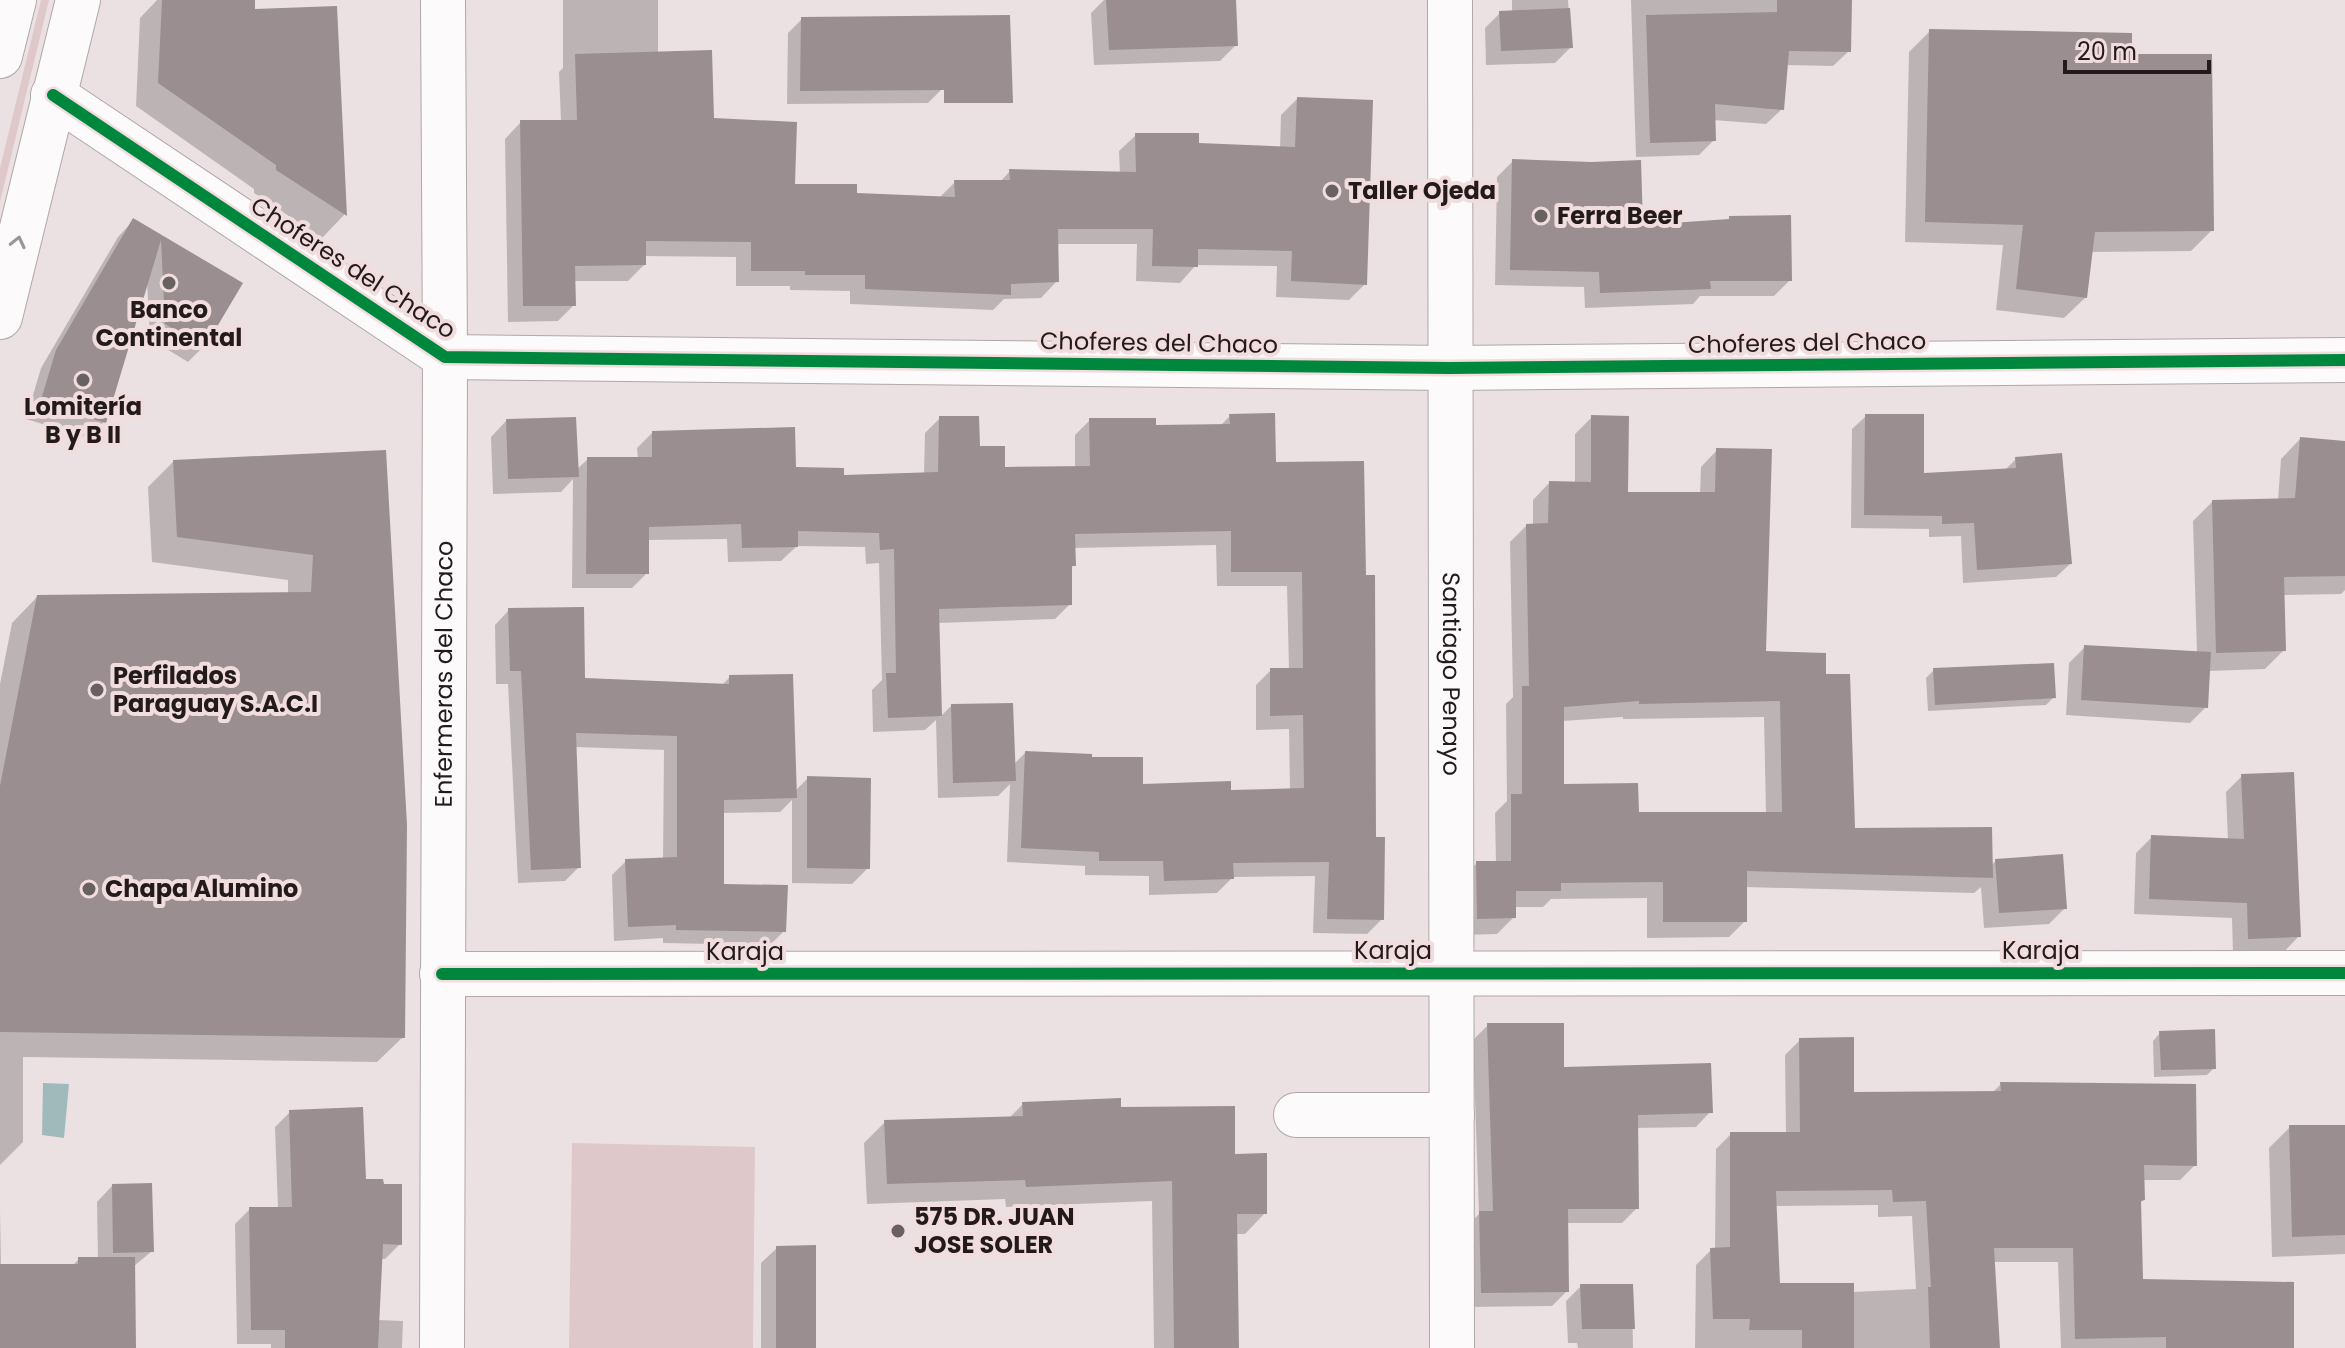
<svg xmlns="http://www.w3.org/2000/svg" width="2345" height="1348" font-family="Poppins,sans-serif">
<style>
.green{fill:#dec8ca}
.water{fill:#a0babc}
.shadow{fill:#0003;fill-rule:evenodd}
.building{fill:#9a8e90;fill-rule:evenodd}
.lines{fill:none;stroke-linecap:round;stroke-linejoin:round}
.minor-casing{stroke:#afa7a8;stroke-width:46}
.highway-casing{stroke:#afa7a8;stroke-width:46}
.minor{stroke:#fcfafb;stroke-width:44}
.highway{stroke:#fcfafb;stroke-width:44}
.cycleway-casing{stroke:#f1dcde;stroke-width:17}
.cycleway{stroke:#00873e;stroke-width:12}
.oneway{stroke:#9a9596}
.poi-dot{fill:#696061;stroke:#f1dcde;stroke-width:3}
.labels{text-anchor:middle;stroke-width:8;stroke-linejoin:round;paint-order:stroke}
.poi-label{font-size:24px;font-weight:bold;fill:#221a1b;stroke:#f1dcde;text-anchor:start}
.street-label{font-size:24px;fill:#221a1b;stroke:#f1dcde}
</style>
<rect width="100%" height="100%" fill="#ece1e2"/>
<g class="green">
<path d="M41,0H49L0,202V168Z"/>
<path d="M572,1143L755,1147L753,1348H569Z"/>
</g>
<path class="water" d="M43,1083L69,1084L64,1138L42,1135Z"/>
<g class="shadow">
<path d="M157,0H246L253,11L335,8L344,215L322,238L254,193V189L136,106L140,18Z"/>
<path d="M563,0H658V54L712,120L793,186L855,195L939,198L955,182H1000L1010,171L1120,174L1119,151L1136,135L1197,145L1280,149L1281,115L1297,99L1365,284L1349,300L1276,297L1277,266L1196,265L1180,283L1136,281L1137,244H1056L1057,281L1041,298L1004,299L993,310L850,304V291L790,290V286H736V257L644,256V265L628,281H574V305L558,321L508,322L505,139L521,122H561L559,72L563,68Z"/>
<path d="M1104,0H1234L1236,45L1220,61L1094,65L1091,13Z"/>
<path d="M1512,0H1568L1571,47L1555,63L1486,65L1485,28L1500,13L1512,12Z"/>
<path d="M1631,0H1850L1849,51L1833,66L1785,65L1782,109L1766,124L1713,120L1714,140L1699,155L1636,157Z"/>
<path d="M802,19L942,89L928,103L787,104L788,33Z"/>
<path d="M1930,31L2130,56L2212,230L2191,251L2091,252L2086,297L2064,318L1996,310L2003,245L1905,242L1909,52Z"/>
<path d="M1513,161L1641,227L1726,221L1730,218L1790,280L1774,296H1700L1693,304L1585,308L1584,287L1495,285L1497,177Z"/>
<path d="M133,221L240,284L204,346L188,362L150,339L147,281L104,422L88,438L26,419L41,368L118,237Z"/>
<path d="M1230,416L1274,464L1374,839L1382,919L1367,934L1313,933L1315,876L1233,877L1217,893L1149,895V876L1085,875V866L1007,862L1010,784L998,796L938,798L936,720L925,730L873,732L872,690L882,680L879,563L866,564L865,547L797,546L781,561L728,562L727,539L647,540V573L632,588H572L573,479L561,492L493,494L491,437L506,421L576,470L588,459H638L637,448L652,433L794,469L842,477L924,474L925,433L940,418L1003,469L1075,468V435L1090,420L1154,427L1220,426ZM1216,545L1217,586H1287L1289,670H1271L1256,685V730L1289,729L1290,790L1229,792L1141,786L1025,753L1013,765L951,706L940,717L937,623L1055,619L1070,604V569L1074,565L1073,548Z"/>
<path d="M1866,416L1922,475L2004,471L2016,459L2070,564L2056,577L1963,583L1961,536L1929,537V529L1851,528L1852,429Z"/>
<path d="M1592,417L1626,494H1700L1701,467L1717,450L1764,653L1824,676L1853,830L1990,866L1996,861L2065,908L2049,924L1984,928L1981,887L1974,893L1745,887V921L1729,937L1647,938V898L1551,899L1543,907H1514V917L1497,934L1461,935V879L1477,863H1496L1495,813L1507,801L1506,704L1513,697L1510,542L1526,526L1533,525V500L1549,483L1575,484V434ZM1623,717V719L1764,717L1766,814H1637L1562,786V721Z"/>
<path d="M2300,439L2345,443V590L2341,594L2283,595L2284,650L2265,669L2208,671L2206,707L2190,723L2066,715L2069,663L2085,647L2197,653L2193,521L2212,502L2278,500L2281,459Z"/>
<path d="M385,452L403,1037L377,1062L23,1057V1142L0,1165V684L12,623L37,597L288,594V580L152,562L148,487L173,462Z"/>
<path d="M509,610L583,680L721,686L730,677L794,792L808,778L868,868L852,884L792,883V800L780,812L722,813V886L784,931L770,945L663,943V938L614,941L612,875L626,861L663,860L664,750L575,747L579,867L565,881L518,883L508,684H496L495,625Z"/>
<path d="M1934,670L2054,697L2046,705L1928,711L1926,678Z"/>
<path d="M2242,776L2299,936L2284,952L2233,954L2232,918L2134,914L2136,853L2152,837L2228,841L2226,792Z"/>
<path d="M1488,1025L1562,1069L1710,1112L1696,1127L1636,1128L1637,1208L1622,1223H1566L1567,1291L1552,1306L1467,1307L1465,1228L1479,1214L1473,1040Z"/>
<path d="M2160,1033L2214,1068L2207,1075L2154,1077L2153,1041Z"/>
<path d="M1800,1040L1852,1094L1992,1093L2001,1084L2195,1165L2180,1180H2142L2143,1200L2140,1203L2142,1281L2292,1348H2061L2058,1262H1993L1999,1348H1695L1696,1265L1711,1250L1715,1249L1716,1149L1731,1134H1786L1785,1055ZM1878,1205V1217L1912,1216L1916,1289L1852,1292L1779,1285L1775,1206Z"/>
<path d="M1023,1104L1119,1109L1233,1156L1265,1213L1245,1234H1236L1237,1348H1154L1152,1201L1006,1207L1005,1199L867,1204L864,1143L885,1122L1009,1118Z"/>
<path d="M290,1112L364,1181L400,1244L385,1259H381L378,1320L403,1321L402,1348H271V1344H237L235,1224L250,1209H278L275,1127Z"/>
<path d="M2290,1127H2345V1254L2272,1257L2269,1148Z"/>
<path d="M112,1186L152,1251L133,1267L135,1348H0V1210L1,1266H72L79,1259H98L97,1202Z"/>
<path d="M777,1248L814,1348H761V1263Z"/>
<path d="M1581,1286L1632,1287L1633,1348H1578L1577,1343H1568L1566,1301Z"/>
</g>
<g class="building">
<path d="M162,0H255V9L337,6L347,216L276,170V165L158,83Z"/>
<path d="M1106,0H1236L1238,46L1109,50Z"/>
<path d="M1777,0H1852L1851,52L1789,51L1784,110L1715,104L1716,141L1650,143L1646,15L1777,12Z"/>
<path d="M1570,8L1573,48L1501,51L1499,11Z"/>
<path d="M1010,15L1013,103H944V90L800,91L801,17Z"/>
<path d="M1929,29L2132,33V54H2212L2214,231L2095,232L2087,298L2016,289L2023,225L1925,222Z"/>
<path d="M712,50L714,118L797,122L795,184H857V193L955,197L954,180H1010L1009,169L1136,172L1135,133H1199V143L1295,147L1297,97L1373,100L1367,285L1291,281L1292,251L1198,249V267L1152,266L1153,229H1058L1059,282L1011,284V295L865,289V275H805V271H751V242L646,241V265L575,266L576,306H523L520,120H577L575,54Z"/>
<path d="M1512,159L1591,162L1641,160L1643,225L1729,219V216L1791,215L1792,281H1710L1711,289L1600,293L1599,272L1510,270Z"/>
<path d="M133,218L243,283L205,347L165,324L161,240L106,423L40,403L56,350Z"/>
<path d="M1275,413L1276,462L1364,461L1366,575H1375L1376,837H1385L1384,920L1327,919L1329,862L1233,863L1234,879L1164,881L1163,861H1099V852L1021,848L1025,751L1092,754V757H1143V784L1231,781V790L1304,788L1303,715L1270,716V668H1303L1302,572H1231V531L1075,534L1076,566H1072V605L939,609L942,716L888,718L886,673H896L894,549L880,550L879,533L798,531V547L742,548L741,524L649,527V574H586L587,457H652V431L795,427L796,467L844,468V475L938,472L939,416H979L980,446H1005V467L1090,466L1089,418H1156V425L1230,424L1229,414Z"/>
<path d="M1865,414H1924V473L2016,468L2015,457L2062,453L2072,564L1977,570L1974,523L1942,524V516L1864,515Z"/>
<path d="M1591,415L1629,416L1628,492H1715L1716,448L1772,449L1766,651L1826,653V674H1850L1855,828L1992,827L1993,878L1747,871V922H1663V882L1561,883V891H1516V918L1477,919L1476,861H1511V794H1522V686H1529L1526,524L1548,523L1549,481L1591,482ZM1639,701V704L1780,701L1782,812H1639L1638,783L1564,784V707Z"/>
<path d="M576,417L579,477L508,479L506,419Z"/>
<path d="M2300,437L2345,441V576L2284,577L2286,651L2216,653L2212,500L2295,498Z"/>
<path d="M386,450L407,825L405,1038L0,1032V786L37,595L311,592L313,555L177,537L173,460Z"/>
<path d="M584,607L585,678L729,684V675L793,674L797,798L724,800V884L788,885L786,932L676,930V925L628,927L625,859L677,857V736L576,733L581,868L531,870L521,671H510L508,608Z"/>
<path d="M2084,645L2211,652L2208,708L2081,700Z"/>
<path d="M2054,663L2056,698L1935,705L1933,668Z"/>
<path d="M1013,703L1016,781L953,783L951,704Z"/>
<path d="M2294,772L2301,937L2248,939L2247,903L2149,899L2151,835L2244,839L2241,774Z"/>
<path d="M807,776L871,778L870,869L807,868Z"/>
<path d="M2063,854L2067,909L1999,913L1995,859Z"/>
<path d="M1487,1023H1564V1067L1711,1063L1713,1113L1638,1115L1639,1209H1568L1569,1292L1481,1293L1479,1211H1493Z"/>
<path d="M2215,1029L2216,1069L2161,1070L2159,1031Z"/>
<path d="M1854,1037V1092L2001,1091L2000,1082L2196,1084L2197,1166L2144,1165L2145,1200L2141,1201L2143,1279L2294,1282V1348H2166V1337L2075,1339L2073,1248H1994L2000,1348H1930L1928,1287H1931L1926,1201L1893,1202L1892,1190L1776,1191L1780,1283H1854V1348H1802V1330H1749L1750,1319H1713L1710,1248L1730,1247V1132H1800L1799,1038Z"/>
<path d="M1121,1098V1107L1235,1106V1154L1267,1153V1214H1237L1239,1348H1174L1172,1181L1026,1187L1025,1180L887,1184L884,1120L1023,1116L1022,1102Z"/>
<path d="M363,1107L366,1179H383L384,1184H402V1245L383,1244L378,1348H285V1330H251L249,1207H292L289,1110Z"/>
<path d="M2289,1125H2345V1235L2292,1237Z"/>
<path d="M152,1183L154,1252L113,1253L112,1184Z"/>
<path d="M816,1245V1348H776V1246Z"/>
<path d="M78,1257H135L136,1348H0V1264H78Z"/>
<path d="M1580,1284H1633L1635,1329H1582Z"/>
</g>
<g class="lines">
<g class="minor-casing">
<g id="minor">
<path id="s1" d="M1450,0L1452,1348"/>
<path d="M53,95L445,357L1449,368L2345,360"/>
<path d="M442,974L2345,973"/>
<path d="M1296,1115H1452"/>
<path id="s2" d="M442,1348L445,357L443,0"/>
</g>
</g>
<g class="highway-casing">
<g id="highway">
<path d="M0,56L14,0"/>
<path d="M0,317L78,0"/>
</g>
</g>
<use href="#minor" class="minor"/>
<use href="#highway" class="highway"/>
<g class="cycleway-casing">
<g id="cycleway">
<path d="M53,95L445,357L1449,368L2345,360"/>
<path d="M442,974L2345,973"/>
</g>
</g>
<use href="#cycleway" class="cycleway"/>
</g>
<defs><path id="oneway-chevron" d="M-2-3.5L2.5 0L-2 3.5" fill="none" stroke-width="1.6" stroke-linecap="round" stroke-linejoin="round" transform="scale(2)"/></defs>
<use class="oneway" href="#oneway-chevron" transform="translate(18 242) rotate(-77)"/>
<g class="poi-dot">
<circle cx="1332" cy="191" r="8"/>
<circle cx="1541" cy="216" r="8"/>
<circle cx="169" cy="283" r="8"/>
<circle cx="83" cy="380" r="8"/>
<circle cx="97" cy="690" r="8"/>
<circle cx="89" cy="889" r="8"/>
<circle cx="898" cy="1231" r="8"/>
</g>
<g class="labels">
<g class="poi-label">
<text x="1348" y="199">Taller Ojeda</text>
<text x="1557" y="224">Ferra Beer</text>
<text x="169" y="318" text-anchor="middle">Banco<tspan x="169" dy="28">Continental</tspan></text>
<text x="83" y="415" text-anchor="middle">Lomitería<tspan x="83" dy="28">B y B II</tspan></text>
<text x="113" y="684">Perfilados<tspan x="113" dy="28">Paraguay S.A.C.I</tspan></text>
<text x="105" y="897">Chapa Alumino</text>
<text x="914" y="1225">575 DR. JUAN<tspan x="914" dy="28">JOSE SOLER</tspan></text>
</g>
<g class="street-label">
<text transform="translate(353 268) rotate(33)" y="8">Choferes del Chaco</text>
<text transform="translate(1159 343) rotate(1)" y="8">Choferes del Chaco</text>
<text transform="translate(1807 343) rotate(-1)" y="8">Choferes del Chaco</text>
<text dy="8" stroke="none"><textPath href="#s2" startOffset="674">Enfermeras del Chaco</textPath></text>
<text dy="8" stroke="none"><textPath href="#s1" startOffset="674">Santiago Penayo</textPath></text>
<text x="1393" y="959">Karaja</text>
<text x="2041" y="959">Karaja</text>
<text x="745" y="960">Karaja</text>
</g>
</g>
<path d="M2065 60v12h144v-12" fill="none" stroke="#221a1b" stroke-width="4"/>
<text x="2077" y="60" font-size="24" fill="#221a1b" stroke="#f1dcde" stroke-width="6" paint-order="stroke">20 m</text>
</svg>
